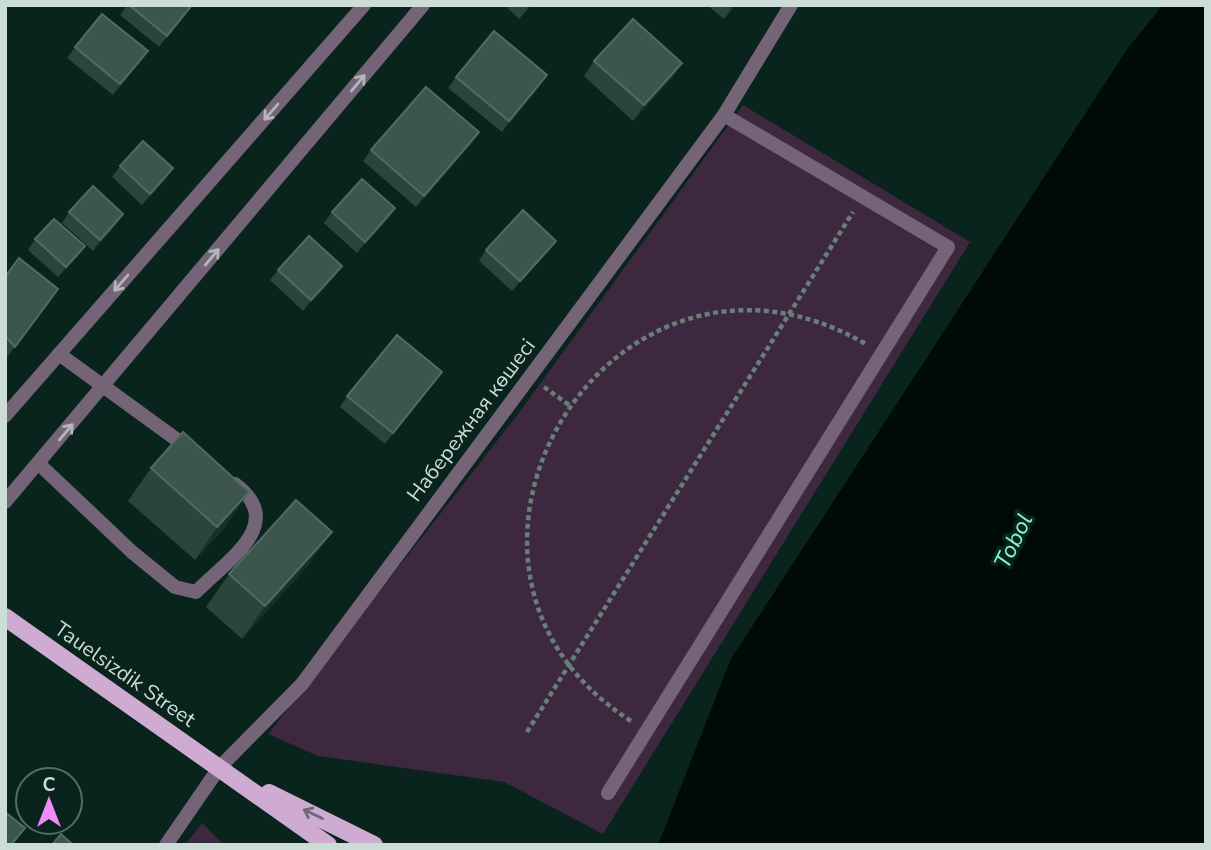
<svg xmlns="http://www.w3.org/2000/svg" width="1211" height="850" font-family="'Nunito Sans',sans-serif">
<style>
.green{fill:#3d2840}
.water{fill:#000a06}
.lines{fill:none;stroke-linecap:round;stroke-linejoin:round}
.path{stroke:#687f78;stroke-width:4.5;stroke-dasharray:5 3.5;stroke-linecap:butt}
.lane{stroke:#756477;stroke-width:14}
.street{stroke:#756477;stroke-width:14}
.primary{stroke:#cfabd2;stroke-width:18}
.wall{fill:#2a453d}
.shaded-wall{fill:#153129}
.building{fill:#3c564d;stroke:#526b62;stroke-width:2}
.oneway{stroke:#b2b8ba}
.oneway2{stroke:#6c6877}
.labels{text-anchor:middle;stroke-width:7;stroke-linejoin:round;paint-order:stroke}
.street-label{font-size:21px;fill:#ccdcd6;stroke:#08241c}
.water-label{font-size:23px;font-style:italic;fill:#89f4d3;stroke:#08241c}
</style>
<rect width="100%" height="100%" fill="#08241c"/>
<g class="green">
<path d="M743,105L970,242L603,834L504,782L318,756L268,734L518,414Z"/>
<path d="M202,823L224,845H185Z"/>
</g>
<path class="water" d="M1163,5H1206V845H658L731,659L1128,48Z"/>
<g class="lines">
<g class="path">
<path d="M544,387L569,405"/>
<path d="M631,721C390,567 610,197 866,344"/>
<path d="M527,732L853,212"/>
</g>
<g class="lane">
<path d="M59,354L191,450"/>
<path d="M39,464L132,552L175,587L196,592C227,560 288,524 235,484"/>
<path d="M608,793L948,247L724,115"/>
</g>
<g class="street">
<path d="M5,416L364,5"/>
<path d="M5,502L423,5"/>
<path d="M166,845L219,768L302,684L724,115L791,5"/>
</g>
<g class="primary">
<path d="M5,617L328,845"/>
<path d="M269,793L374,845"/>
</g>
</g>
<g class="wall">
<path d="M127,5H192L159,47L120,15Z"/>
<path d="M504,5H531L519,19Z"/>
<path d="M707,5H736L724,19Z"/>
<path d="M75,47L140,62L113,95L67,58Z"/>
<path d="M594,61L682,63L671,79L633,121L584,76Z"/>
<path d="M456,77L540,86L502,132L448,88Z"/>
<path d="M479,132L472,143L416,207L363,161L371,150Z"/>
<path d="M120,166L166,179L142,205L112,177Z"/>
<path d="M395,208L388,219L357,253L324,223L332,212Z"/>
<path d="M69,212L116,225L93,251L62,223Z"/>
<path d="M35,239L85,246L77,257L58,277L28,250Z"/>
<path d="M556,241L549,251L512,291L479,261L486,250Z"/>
<path d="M342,266L334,277L303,311L270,280L278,270Z"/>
<path d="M5,277L51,300L7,357L5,355Z"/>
<path d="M442,372L385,444L340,407L347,396Z"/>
<path d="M151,468L227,525L195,560L128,501Z"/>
<path d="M309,564L242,639L206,607L229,574Z"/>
</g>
<g class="shaded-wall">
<path d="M733,5H736L724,19Z"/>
<path d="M148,51L140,62L113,95L120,84Z"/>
<path d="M682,63L671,79L633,121L644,105Z"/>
<path d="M547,75L540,86L502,132L509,121Z"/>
<path d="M479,132L472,143L416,207L424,196Z"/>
<path d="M173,168L166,179L142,205L150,194Z"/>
<path d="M395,208L388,219L357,253L365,242Z"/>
<path d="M123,214L116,225L93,251L100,240Z"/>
<path d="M556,241L549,251L512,291L520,281Z"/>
<path d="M85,246L77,257L58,277L66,267Z"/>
<path d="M342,266L334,277L303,311L311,300Z"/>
<path d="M442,372L434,383L385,444L393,433Z"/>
<path d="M249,492L227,525L195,560L217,527Z"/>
<path d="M332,532L309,564L242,639L265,606Z"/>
</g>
<g class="building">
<path d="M129,5H192L167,36Z"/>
<path d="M102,14L148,51L120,84L75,47Z"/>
<path d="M633,19L682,63L644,105L594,61Z"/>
<path d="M494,31L547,75L509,121L456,77Z"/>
<path d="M426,87L479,132L424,196L371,150Z"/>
<path d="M143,141L173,168L150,194L120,166Z"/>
<path d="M362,179L395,208L365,242L332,212Z"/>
<path d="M93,186L123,214L100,240L69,212Z"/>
<path d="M523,210L556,241L520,281L486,250Z"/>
<path d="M54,219L85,246L66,267L35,239Z"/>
<path d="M309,236L342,266L311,300L278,270Z"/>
<path d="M19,258L58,289L15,347L5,336V277Z"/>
<path d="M397,335L442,372L393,433L347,396Z"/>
<path d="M183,432L249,492L217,527L151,468Z"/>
<path d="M296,500L332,532L265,606L229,574Z"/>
<path d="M5,812L25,828L11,845H5Z"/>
<path d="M61,834L73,845H52Z"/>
</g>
<defs><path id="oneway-shaft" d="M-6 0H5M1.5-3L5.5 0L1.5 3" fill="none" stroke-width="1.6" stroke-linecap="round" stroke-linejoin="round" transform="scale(1.75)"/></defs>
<g class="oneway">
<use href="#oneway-shaft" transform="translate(358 83) rotate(-50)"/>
<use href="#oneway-shaft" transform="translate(271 112) rotate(131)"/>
<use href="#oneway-shaft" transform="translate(212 257) rotate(-50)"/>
<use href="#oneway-shaft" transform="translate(121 283) rotate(131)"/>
<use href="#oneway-shaft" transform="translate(66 432) rotate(-50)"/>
</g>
<use class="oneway2" href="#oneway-shaft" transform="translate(313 814) rotate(-154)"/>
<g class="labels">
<g class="street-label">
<text transform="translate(471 420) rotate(-53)" y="7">Набережная көшесі</text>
<text transform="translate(125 674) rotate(35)" y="7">Tauelsіzdіk Street</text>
</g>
<g class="water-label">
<text transform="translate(1013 541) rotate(-64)" y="8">Tobol</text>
</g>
</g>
<rect width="1211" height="850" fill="none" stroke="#ccdcd6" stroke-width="14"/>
<g transform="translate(49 801)"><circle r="33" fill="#08241c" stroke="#566e66" stroke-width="2"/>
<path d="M0-5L12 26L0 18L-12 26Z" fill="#ed8cf9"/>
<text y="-10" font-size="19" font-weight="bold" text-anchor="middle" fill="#ccdcd6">С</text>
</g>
</svg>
